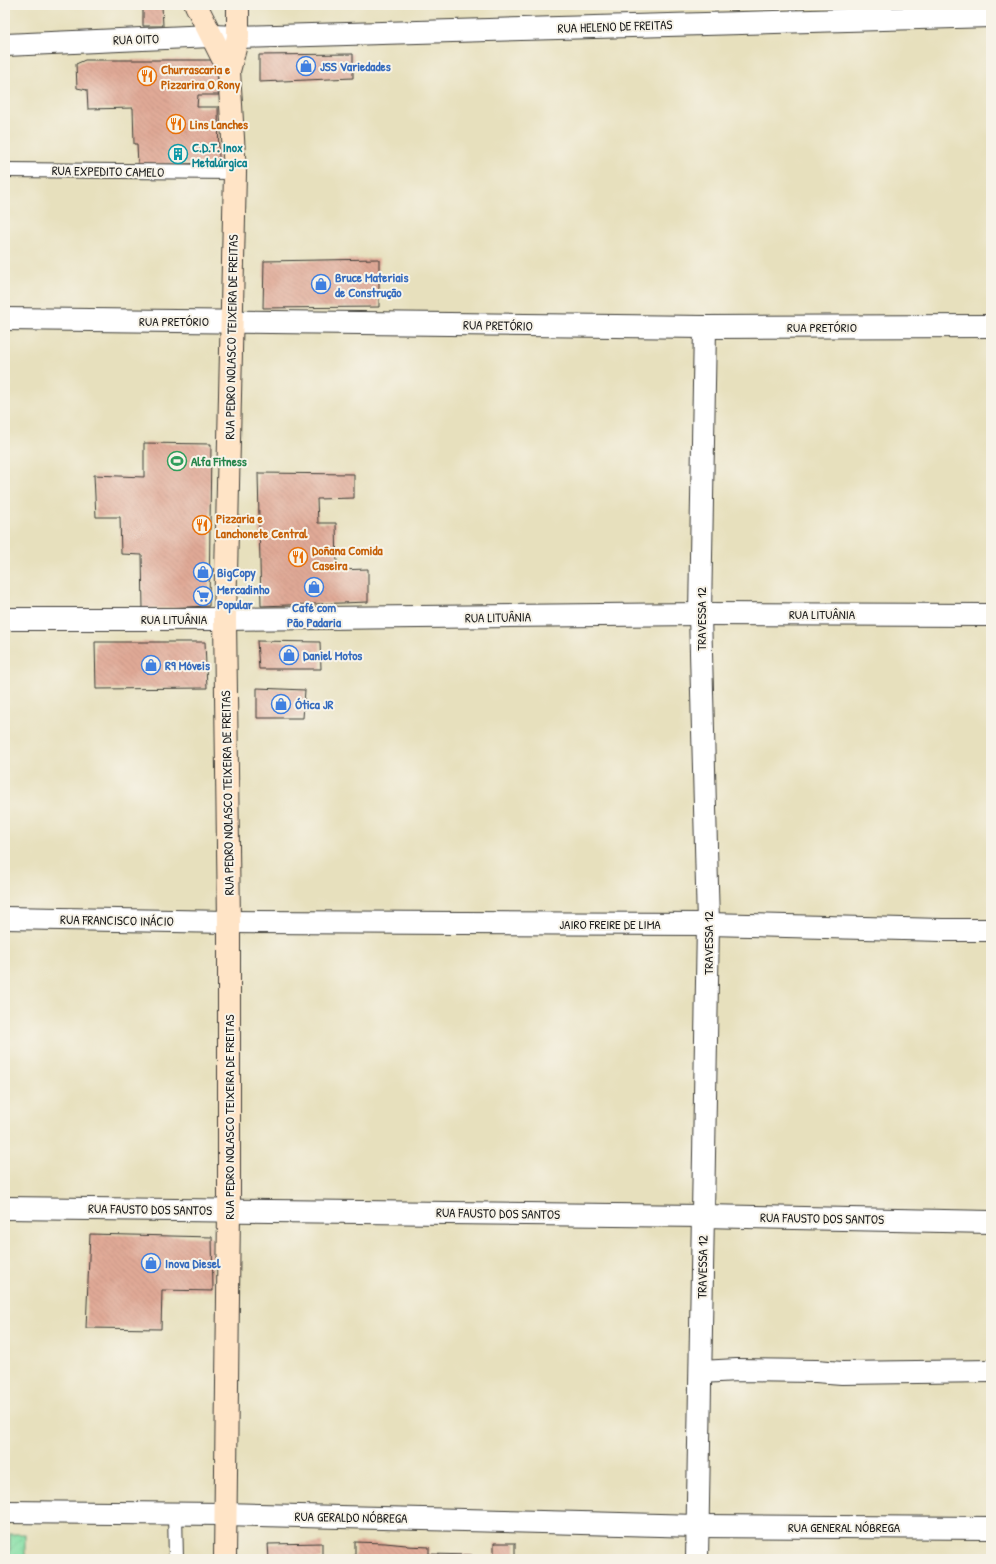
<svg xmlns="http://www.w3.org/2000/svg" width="996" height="1564" font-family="'Patrick Hand',sans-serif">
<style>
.industrial{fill:url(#industrial-grid)}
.garden{fill:url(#garden-furrows);stroke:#507e60}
.building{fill:url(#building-back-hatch)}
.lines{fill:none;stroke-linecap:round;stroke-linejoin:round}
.service-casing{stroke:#3a3934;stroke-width:16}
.minor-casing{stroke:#3a3934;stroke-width:24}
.secondary-casing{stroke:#3a3934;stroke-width:24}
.service{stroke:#fff;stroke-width:14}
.minor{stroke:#fff;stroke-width:22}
.secondary{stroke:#ffe4c6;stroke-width:22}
.labels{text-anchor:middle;stroke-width:4;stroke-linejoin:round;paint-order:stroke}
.street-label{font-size:13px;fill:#1c1c1c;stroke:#f7f3e8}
.shop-label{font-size:13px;font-weight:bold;fill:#366cbe;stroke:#f7f3e8;text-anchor:start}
.food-label{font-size:13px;font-weight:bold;fill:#c56008;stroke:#f7f3e8;text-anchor:start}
.culture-label{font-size:13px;font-weight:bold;fill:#0d838f;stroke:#f7f3e8;text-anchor:start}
.leisure-label{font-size:13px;font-weight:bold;fill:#27864d;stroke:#f7f3e8;text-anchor:start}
</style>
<defs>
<pattern id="industrial-grid" width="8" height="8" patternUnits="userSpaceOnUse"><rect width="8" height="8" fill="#cbc3b8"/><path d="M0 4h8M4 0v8" fill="none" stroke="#aea79e"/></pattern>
<pattern id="garden-furrows" width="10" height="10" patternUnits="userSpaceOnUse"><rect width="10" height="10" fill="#84dfa5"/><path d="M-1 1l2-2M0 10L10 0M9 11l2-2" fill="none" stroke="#71bf8d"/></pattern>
<pattern id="building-back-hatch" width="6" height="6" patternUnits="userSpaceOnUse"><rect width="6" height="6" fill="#e0a996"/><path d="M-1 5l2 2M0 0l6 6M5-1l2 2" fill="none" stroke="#c09181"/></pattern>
</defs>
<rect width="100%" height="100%" fill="#f7f3e8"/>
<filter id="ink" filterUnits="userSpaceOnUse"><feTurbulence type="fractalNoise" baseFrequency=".025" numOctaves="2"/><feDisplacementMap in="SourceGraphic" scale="8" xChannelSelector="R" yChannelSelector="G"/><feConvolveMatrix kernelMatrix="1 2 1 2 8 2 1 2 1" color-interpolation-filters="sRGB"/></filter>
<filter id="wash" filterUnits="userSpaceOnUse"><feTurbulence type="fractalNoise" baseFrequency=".012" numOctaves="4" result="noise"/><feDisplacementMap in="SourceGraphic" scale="16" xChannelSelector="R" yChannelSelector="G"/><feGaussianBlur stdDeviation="0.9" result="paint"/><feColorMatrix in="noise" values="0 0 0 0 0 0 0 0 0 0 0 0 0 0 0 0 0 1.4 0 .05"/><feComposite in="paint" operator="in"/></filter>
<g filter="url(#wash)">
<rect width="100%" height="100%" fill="#e7e0bd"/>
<rect class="industrial" x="5" y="1534" width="5" height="25"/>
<rect class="garden" x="10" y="1534" width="15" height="25"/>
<g id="blocks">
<g class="building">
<path d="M143,5H162L163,26H143Z"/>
<path d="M353,54V78L259,82V55Z"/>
<path d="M85,60H217L219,95H198L197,107H218L219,163L138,165L137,144H134L133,108L88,109L87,90L77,88L76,64Z"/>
<path d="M379,259V307L263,308L264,261Z"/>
<path d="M144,443L211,444L209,606L143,609L142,555L121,554L120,517H96L94,475L144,477Z"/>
<path d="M258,473L354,474V498L317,499L318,523H336L337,570L368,569V602L261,606Z"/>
<path d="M257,641L320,642L321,669H259Z"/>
<path d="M95,642H205L207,688L96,689Z"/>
<path d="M257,688L305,690L303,718H257Z"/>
<path d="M90,1234L212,1237L213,1291L162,1290L161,1329L86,1328Z"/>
<path d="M355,1542L385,1543L406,1545L407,1546L429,1547V1554L472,1555V1559H355Z"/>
<path d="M322,1543V1559H269L268,1544Z"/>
<path d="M494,1543H515V1558H522V1559H494Z"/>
</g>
</g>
</g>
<g filter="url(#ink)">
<use href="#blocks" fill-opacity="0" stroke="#3a3934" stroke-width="1"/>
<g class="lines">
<g class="service-casing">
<g id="service">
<path d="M5,170L235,172"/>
<path d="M175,1514L176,1559"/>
</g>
</g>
<g class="minor-casing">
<g id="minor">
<path d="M5,45L211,36L238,37L991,16"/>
<path d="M5,319L705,327L991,326"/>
<path d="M5,619H225L700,614L991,615"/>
<path d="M5,918L229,922L708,924L942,930H991"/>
<path d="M5,1208L703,1216L991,1222"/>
<path d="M701,1372L737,1370L816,1371L842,1373L991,1371"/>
<path d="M5,1512L224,1514L698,1526L991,1528"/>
<path d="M697,1559L708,924L700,614L705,327"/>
</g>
</g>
<g class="secondary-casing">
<g id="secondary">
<path d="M196,5L229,71"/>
<path d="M225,1559L229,1210V922L225,619L235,172L229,71L238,37V5"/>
</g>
</g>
<use href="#service" class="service"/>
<use href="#minor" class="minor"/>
<use href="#secondary" class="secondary"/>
</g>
</g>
<defs>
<g id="shop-ring" transform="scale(1)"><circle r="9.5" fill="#f7f3e8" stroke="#3f7fe0" stroke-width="1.5"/><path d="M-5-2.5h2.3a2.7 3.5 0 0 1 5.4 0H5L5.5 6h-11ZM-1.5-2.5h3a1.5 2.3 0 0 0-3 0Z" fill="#3f7fe0"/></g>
<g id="restaurant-ring" transform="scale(1)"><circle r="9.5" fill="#f7f3e8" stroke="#e8710a" stroke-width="1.5"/><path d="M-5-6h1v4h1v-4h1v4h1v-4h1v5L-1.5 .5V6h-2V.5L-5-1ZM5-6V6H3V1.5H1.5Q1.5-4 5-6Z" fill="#e8710a"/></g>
<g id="building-ring" transform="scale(1)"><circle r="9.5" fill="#f7f3e8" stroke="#0f9aa8" stroke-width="1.5"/><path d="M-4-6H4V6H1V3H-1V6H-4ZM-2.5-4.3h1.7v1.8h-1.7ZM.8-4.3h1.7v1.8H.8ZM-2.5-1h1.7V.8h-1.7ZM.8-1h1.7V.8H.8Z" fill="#0f9aa8"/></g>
<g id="stadium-ring" transform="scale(1)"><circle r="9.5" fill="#f7f3e8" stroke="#2e9e5b" stroke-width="1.5"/><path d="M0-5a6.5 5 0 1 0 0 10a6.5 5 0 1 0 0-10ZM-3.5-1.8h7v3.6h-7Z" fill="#2e9e5b"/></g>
<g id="supermarket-ring" transform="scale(1)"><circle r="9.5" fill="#f7f3e8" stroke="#3f7fe0" stroke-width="1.5"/><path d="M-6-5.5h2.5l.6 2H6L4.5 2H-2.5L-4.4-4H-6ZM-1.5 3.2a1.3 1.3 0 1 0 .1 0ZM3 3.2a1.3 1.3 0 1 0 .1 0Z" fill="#3f7fe0"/></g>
</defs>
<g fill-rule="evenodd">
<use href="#shop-ring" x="306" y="66"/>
<use href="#restaurant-ring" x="147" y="76"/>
<use href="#restaurant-ring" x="176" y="124"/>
<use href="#building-ring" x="178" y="154"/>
<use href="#shop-ring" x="321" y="284"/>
<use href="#stadium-ring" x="177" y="461"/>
<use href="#restaurant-ring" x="202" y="525"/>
<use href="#restaurant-ring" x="298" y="557"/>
<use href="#shop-ring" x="203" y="572"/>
<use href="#shop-ring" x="314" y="587"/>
<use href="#supermarket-ring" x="203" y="596"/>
<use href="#shop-ring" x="289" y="655"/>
<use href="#shop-ring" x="151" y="665"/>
<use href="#shop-ring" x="281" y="704"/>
<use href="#shop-ring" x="151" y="1263"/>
</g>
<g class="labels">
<g class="street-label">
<text transform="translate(615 26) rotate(-2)" y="5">RUA HELENO DE FREITAS</text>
<text transform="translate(136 39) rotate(-2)" y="5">RUA OITO</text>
<text transform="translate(108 171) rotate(1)" y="5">RUA EXPEDITO CAMELO</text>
<text x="174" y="326">RUA PRETÓRIO</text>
<text transform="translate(498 325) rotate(1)" y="5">RUA PRETÓRIO</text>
<text x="822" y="332">RUA PRETÓRIO</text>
<text transform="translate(231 337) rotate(-89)" y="5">RUA PEDRO NOLASCO TEIXEIRA DE FREITAS</text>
<text x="822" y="619">RUA LITUÂNIA</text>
<text transform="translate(498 617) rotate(-1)" y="5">RUA LITUÂNIA</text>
<text x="174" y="624">RUA LITUÂNIA</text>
<text transform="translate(701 619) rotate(-90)" y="5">TRAVESSA 12</text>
<text transform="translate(227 793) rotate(-91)" y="5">RUA PEDRO NOLASCO TEIXEIRA DE FREITAS</text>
<text transform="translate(117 920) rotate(1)" y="5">RUA FRANCISCO INÁCIO</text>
<text x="610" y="929">JAIRO FREIRE DE LIMA</text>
<text transform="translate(708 943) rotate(-90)" y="5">TRAVESSA 12</text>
<text transform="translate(229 1117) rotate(-90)" y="5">RUA PEDRO NOLASCO TEIXEIRA DE FREITAS</text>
<text transform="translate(150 1209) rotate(1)" y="5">RUA FAUSTO DOS SANTOS</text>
<text transform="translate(498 1213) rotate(1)" y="5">RUA FAUSTO DOS SANTOS</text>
<text transform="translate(822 1218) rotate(1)" y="5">RUA FAUSTO DOS SANTOS</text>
<text transform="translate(702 1267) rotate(-89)" y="5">TRAVESSA 12</text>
<text transform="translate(351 1517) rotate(1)" y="5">RUA GERALDO NÓBREGA</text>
<text x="844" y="1532">RUA GENERAL NÓBREGA</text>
</g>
<g class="shop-label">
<text x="320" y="71">JSS Variedades</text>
<text x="335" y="282">Bruce Materiais<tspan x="335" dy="15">de Construção</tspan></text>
<text x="217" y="577">BigCopy</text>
<text x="217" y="594">Mercadinho<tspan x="217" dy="15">Popular</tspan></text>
<text x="314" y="612" text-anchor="middle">Café com<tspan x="314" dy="15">Pão Padaria</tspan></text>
<text x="303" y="660">Daniel Motos</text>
<text x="165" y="670">R9 Móveis</text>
<text x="295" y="709">Ótica JR</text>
<text x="165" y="1268">Inova Diesel</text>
</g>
<g class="food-label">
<text x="161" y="74">Churrascaria e<tspan x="161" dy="15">Pizzarira O Rony</tspan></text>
<text x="190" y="129">Lins Lanches</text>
<text x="216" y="523">Pizzaria e<tspan x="216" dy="15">Lanchonete Central</tspan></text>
<text x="312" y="555">Doñana Comida<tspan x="312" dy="15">Caseira</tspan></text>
</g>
<g class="culture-label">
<text x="192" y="152">C.D.T. Inox<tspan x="192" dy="15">Metalúrgica</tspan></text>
</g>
<g class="leisure-label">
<text x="191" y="466">Alfa Fitness</text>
</g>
</g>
<rect width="996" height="1564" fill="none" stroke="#f7f3e8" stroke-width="20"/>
</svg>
